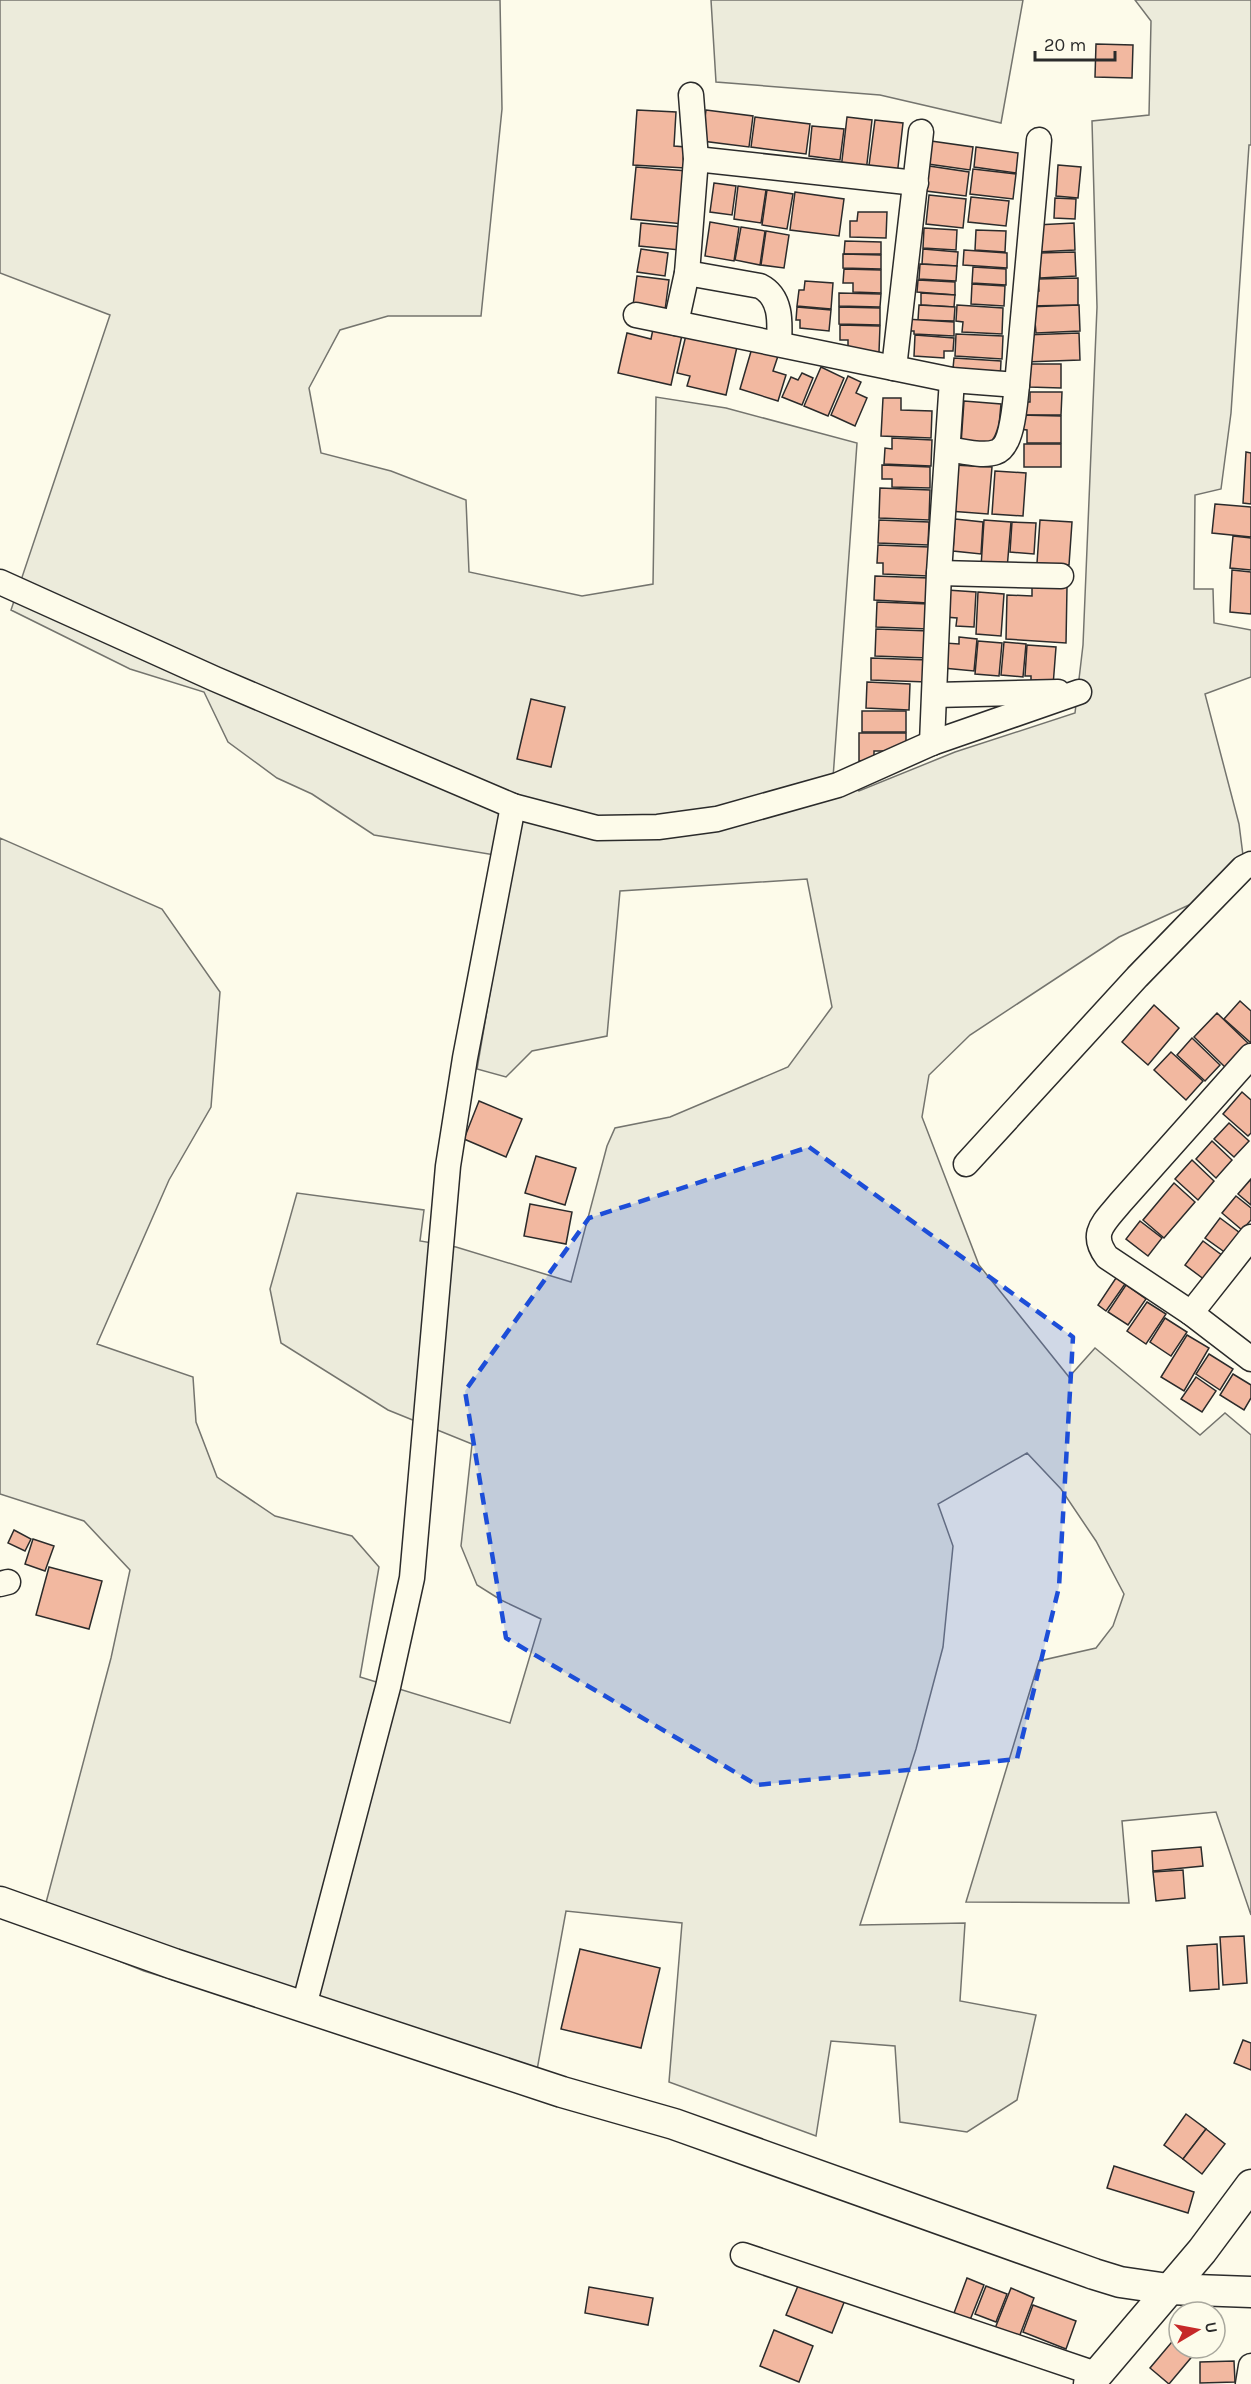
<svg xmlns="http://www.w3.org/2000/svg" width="1251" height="2384" font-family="Karla,sans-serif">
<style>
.green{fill:#ecebdb;stroke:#74746e;stroke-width:1.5}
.building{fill:#f2b8a0;stroke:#2b2b2b;stroke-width:1.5}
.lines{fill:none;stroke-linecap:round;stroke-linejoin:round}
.minor-casing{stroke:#2b2b2b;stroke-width:27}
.tertiary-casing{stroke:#2b2b2b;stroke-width:33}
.minor{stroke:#fdfbea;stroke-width:24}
.tertiary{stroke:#fdfbea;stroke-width:30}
.marked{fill:#1d4ed8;fill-opacity:0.2;stroke:#1d4ed8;stroke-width:4.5;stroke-dasharray:12 8;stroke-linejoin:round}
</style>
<rect width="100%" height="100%" fill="#fdfbea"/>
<g class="green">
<path d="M0,0H500L502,109L481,316H388L340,330L309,388L321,453L391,471L466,500L469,572L582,596L653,584L656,397L726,408L857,443L833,778L859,791L955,752L1075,713L1083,645L1097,307L1092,121L1149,115L1151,21L1135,0H1251V145H1249L1231,413L1221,489L1195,495L1194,589H1213L1214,623L1251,630V677L1205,694L1239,824L1246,879L1119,937L970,1035L929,1075L922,1117L979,1265L1069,1377L1095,1348L1200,1435L1225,1413L1251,1435V1915L1216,1812L1122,1821L1129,1903L966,1902L1039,1661L1096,1648L1113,1626L1124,1594L1096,1541L1061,1489L1027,1453L938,1504L953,1546L943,1647L916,1749L860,1925L965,1923L960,2001L1036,2015L1017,2100L967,2132L900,2122L895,2046L831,2041L816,2136L669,2082L682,1923L566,1911L533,2092L144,1971L39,1929L111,1658L130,1570L84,1521L0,1494V838L162,909L220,992L211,1107L169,1180L97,1344L193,1377L196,1422L217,1477L275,1516L352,1536L379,1567L360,1677L510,1723L541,1619L501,1600L477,1585L461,1546L472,1444L388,1410L281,1343L270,1289L297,1193L424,1210L420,1241L456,1247L571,1282L607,1146L615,1128L670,1117L788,1067L832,1007L807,879L620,891L607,1036L532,1051L506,1077L477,1069L513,858L374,835L312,794L277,778L228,742L204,692L130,669L11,610L110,315L0,273Z"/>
<path d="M711,0H1023L1001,123L880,95L716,82Z"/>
</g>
<g class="building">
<path d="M1096,44L1133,45L1132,78L1095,77Z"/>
<path d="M637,110L676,112L674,146L686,147L685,168L633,165Z"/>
<path d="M706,110L753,116L749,147L702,141Z"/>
<path d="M755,117L810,124L806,154L751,147Z"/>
<path d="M847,117L872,120L866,172L841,169Z"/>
<path d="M875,120L903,123L897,176L868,173Z"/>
<path d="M812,126L844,129L840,160L809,156Z"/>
<path d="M924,140L973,147L970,170L921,163Z"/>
<path d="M976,147L1018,153L1016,173L974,167Z"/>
<path d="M1058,165L1081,167L1078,198L1056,196Z"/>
<path d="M929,166L969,172L966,196L926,191Z"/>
<path d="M636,167L688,171L684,224L631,219Z"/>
<path d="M973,169L1016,174L1013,199L970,194Z"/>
<path d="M714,183L736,186L732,215L710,212Z"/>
<path d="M738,186L766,190L761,223L734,219Z"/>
<path d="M767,190L793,194L787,229L762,225Z"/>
<path d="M795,192L844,199L839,236L790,230Z"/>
<path d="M929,195L966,199L963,228L926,224Z"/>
<path d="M971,197L1009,201L1006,226L968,222Z"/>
<path d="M1055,198L1076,199L1075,219L1054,218Z"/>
<path d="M858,212H887L886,238L850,237V221H857Z"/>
<path d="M710,222L739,227L734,261L705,256Z"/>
<path d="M641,223L682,227L680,250L639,246Z"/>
<path d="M1074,223L1075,250L1037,252L1036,225Z"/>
<path d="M741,227L765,231L760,265L735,260Z"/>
<path d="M924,228L957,230L956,250L923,248Z"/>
<path d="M976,230L1006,231L1005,252L975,250Z"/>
<path d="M766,231L789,235L784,268L761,265Z"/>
<path d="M845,241L881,242V254H844Z"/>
<path d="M641,249L668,253L665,276L637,272Z"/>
<path d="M923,249L958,252L957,266L922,264Z"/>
<path d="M964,250L1007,253V268L963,265Z"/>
<path d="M1075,252L1076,276L1040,278L1039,253Z"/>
<path d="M843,254L881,255V269L843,268Z"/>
<path d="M920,264L957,266L956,281L919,279Z"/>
<path d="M973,267L1006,269V285L972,283Z"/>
<path d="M844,269L881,270V293L853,292V283H843Z"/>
<path d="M637,276L669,280L665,310L633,305Z"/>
<path d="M1078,278V305L1028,306V291H1039L1038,279Z"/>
<path d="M918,280L955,282V295L917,292Z"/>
<path d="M805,281L833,283L831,309L797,306L799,290H804Z"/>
<path d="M972,284L1005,286L1004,306L971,304Z"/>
<path d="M839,293L881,294L880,307L839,306Z"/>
<path d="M921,293L955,295L954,307L921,305Z"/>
<path d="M919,305L955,307L954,321L918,320Z"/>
<path d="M957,305L1003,308L1002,334L962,332L963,322L956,321Z"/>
<path d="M1079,305L1080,331L1036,333L1035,322H1026V307Z"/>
<path d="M797,307L831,310L829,331L800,328V320H796Z"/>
<path d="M839,307L880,308V325L839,324Z"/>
<path d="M905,319L954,322V336L914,334V331H905Z"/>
<path d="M840,325L880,326L879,352L848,351V340H840Z"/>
<path d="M653,329L682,335L671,385L618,373L627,333L651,339Z"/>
<path d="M1079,333L1080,360L1025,362L1024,335Z"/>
<path d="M956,334L1003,336L1002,359L955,356Z"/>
<path d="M686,335L737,347L726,395L687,386L690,376L677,373Z"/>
<path d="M915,335L954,338L953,351H944V358L914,356Z"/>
<path d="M752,348L778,356L773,371L786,375L778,401L740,389Z"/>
<path d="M954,358L1001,361L1000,381L952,379Z"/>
<path d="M1030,364H1061V388L1029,387Z"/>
<path d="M821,367L844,378L828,416L804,406Z"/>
<path d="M802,373L813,378L802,405L782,397L791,377L798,380Z"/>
<path d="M848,376L861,382L856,393L867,398L855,426L831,415Z"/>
<path d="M1030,392H1062L1061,415H1024V402H1030Z"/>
<path d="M883,398H901V410L932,411L931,438L881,436Z"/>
<path d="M964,401L1001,404L997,446L961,444Z"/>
<path d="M1019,415L1061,416V443H1027V430L1019,429Z"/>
<path d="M892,438L932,440L931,466L884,464L885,448L892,449Z"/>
<rect x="1024" y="444" width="37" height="23"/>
<path d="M1246,452L1251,453V504L1243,503Z"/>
<path d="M882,465L930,467V488L892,487V479H882Z"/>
<path d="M953,465L992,467L988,514L949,511Z"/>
<path d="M995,471L1026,473L1023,516L992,514Z"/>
<path d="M880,488L930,490L929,520L879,518Z"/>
<path d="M1215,504L1251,507V537L1212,533Z"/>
<path d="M955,519L983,522L981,554L953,551Z"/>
<path d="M879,520L929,522L928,545L878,543Z"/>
<path d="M984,520L1011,522L1007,569L981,567Z"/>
<path d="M1040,520L1072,522L1069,565L1037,563Z"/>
<path d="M1012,522L1036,523L1034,554L1010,552Z"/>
<path d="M1233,536L1251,538V570L1230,568Z"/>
<path d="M878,545L929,547L928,576L883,574V563H877Z"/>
<path d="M1232,570L1251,572V614L1230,612Z"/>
<path d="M875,576L929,578L928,603L874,600Z"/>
<path d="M1032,586L1067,587L1066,643L1006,639L1007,595L1032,596Z"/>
<path d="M947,590L976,592L974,627L956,626L957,618L945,617Z"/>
<path d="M978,592L1004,594L1001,636L976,634Z"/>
<path d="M877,602L929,604L928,629L876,627Z"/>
<path d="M876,629L929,631L928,658L875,656Z"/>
<path d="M959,637L977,639L974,671L943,668L945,643L959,644Z"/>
<path d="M978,641L1002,643L999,676L975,674Z"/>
<path d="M1004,642L1026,644L1023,677L1001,675Z"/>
<path d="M1027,645L1056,647L1053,686L1031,684V676H1025Z"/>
<path d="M871,658L928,660L927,682L871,680Z"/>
<path d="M867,682L910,684L909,710L866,708Z"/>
<path d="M531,699L565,707L551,767L517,759Z"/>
<rect x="862" y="711" width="44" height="21"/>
<path d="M859,733H906V751H874V761H859Z"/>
<path d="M1240,1001L1251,1011V1043L1224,1019Z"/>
<path d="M1154,1005L1179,1028L1148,1065L1122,1042Z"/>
<path d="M1217,1013L1249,1044L1226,1068L1194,1037Z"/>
<path d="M1192,1038L1220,1065L1205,1081L1177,1055Z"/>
<path d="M1171,1052L1203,1081L1186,1100L1154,1070Z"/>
<path d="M1242,1092L1251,1100V1133L1248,1136L1223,1114Z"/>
<path d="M479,1101L522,1119L506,1157L464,1139Z"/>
<path d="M1229,1123L1249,1141L1234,1157L1214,1139Z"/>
<path d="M1212,1141L1232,1160L1216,1178L1196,1159Z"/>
<path d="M536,1156L576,1168L565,1205L525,1193Z"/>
<path d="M1192,1160L1214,1181L1198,1200L1175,1179Z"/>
<path d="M1251,1179V1205L1238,1194Z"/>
<path d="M1174,1183L1195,1202L1164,1238L1143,1220Z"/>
<path d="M1236,1196L1251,1208V1220L1242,1230L1222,1213Z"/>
<path d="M530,1204L572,1212L566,1244L524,1236Z"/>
<path d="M1220,1218L1240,1233L1226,1253L1205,1238Z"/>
<path d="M1140,1221L1162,1238L1148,1256L1126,1239Z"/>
<path d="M1203,1241L1223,1256L1205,1280L1185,1265Z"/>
<path d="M1116,1278L1125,1284L1106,1311L1098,1305Z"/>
<path d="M1126,1285L1146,1299L1128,1325L1108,1312Z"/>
<path d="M1147,1302L1166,1314L1146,1344L1127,1331Z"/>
<path d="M1165,1318L1187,1332L1171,1356L1150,1342Z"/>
<path d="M1187,1335L1209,1348L1184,1391L1161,1377Z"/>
<path d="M1209,1354L1233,1369L1220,1390L1196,1374Z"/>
<path d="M1233,1374L1251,1385V1398L1244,1410L1220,1395Z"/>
<path d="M1196,1377L1216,1391L1202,1412L1181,1399Z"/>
<path d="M14,1530L31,1539L25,1551L8,1543Z"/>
<path d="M33,1539L54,1546L45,1571L25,1564Z"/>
<path d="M49,1567L102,1581L89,1629L36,1615Z"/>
<path d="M1201,1847L1203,1866L1153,1871L1152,1851Z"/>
<path d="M1183,1870L1185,1898L1156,1901L1153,1872Z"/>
<path d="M1244,1936L1247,1983L1223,1985L1220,1937Z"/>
<path d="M1217,1944L1219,1989L1190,1991L1187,1946Z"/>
<path d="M580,1949L660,1968L641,2048L561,2029Z"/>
<path d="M1243,2040L1251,2043V2070L1234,2063Z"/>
<path d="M1186,2114L1206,2129L1183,2159L1164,2145Z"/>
<path d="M1206,2129L1225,2144L1202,2174L1183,2159Z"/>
<path d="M1114,2166L1194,2192L1188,2213L1107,2188Z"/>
<path d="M967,2278L984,2285L970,2320L954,2313Z"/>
<path d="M800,2281L845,2300L832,2333L786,2315Z"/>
<path d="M986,2286L1007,2294L996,2322L975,2314Z"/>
<path d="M589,2287L653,2298L648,2325L585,2313Z"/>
<path d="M1011,2288L1034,2298L1018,2340L994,2331Z"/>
<path d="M1033,2305L1076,2321L1066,2349L1023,2332Z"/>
<path d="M774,2330L813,2346L799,2382L760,2366Z"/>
<path d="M1176,2337L1179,2340V2348H1189L1195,2353L1169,2384L1150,2368Z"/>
<path d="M1234,2361L1235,2382L1200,2383V2362Z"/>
</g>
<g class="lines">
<g class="minor-casing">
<g id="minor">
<path d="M696,159L916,183"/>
<path d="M687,273L760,286C782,297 780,323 779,344"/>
<path d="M636,315L952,380L1017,385L1039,140"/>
<path d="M676,323L687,273L696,159L691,95"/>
<path d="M894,368L921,132"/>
<path d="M948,449C962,451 983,457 996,452C1013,447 1015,401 1017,385"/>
<path d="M939,573L1061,576"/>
<path d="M0,582L215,679L513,806L597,828L658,827L717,819L838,785L932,743L1079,692"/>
<path d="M935,695L1058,692"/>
<path d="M932,743L939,573L952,380"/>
<path d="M1251,1056L1120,1203C1104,1223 1089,1233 1107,1257L1191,1313L1251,1359"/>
<path d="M966,1164L1137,977L1243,868L1251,864"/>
<path d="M1191,1313L1251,1237"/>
<path d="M0,1584L8,1582"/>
<path d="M304,2006L388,1687L412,1578L448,1166L465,1058L513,806"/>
<path d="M743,2255L1096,2374"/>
<path d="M1248,2384L1251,2366"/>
</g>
</g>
<g class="tertiary-casing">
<g id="tertiary">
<path d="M0,1902L174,1964L474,2063L562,2092L674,2124L1094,2274L1120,2282L1168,2289L1251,2292"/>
<path d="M1089,2384L1202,2251L1251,2185"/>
</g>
</g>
<use href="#minor" class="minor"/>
<use href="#tertiary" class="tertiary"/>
</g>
<path class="marked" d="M809,1147L1073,1337L1059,1587L1017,1759L757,1785L506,1638L465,1391L589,1218Z"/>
<g transform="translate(1197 2330) rotate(80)"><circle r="28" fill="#fdfbea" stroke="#a9a89e" stroke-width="1.5"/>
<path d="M0-4.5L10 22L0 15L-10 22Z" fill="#c62828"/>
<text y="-9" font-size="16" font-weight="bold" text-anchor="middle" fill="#2b2b2b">U</text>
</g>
<path d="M1035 51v9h80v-9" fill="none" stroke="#2b2b2b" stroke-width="3"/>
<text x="1044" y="51" font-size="18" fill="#2b2b2b" stroke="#fdfbea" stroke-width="4.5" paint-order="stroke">20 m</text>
</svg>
